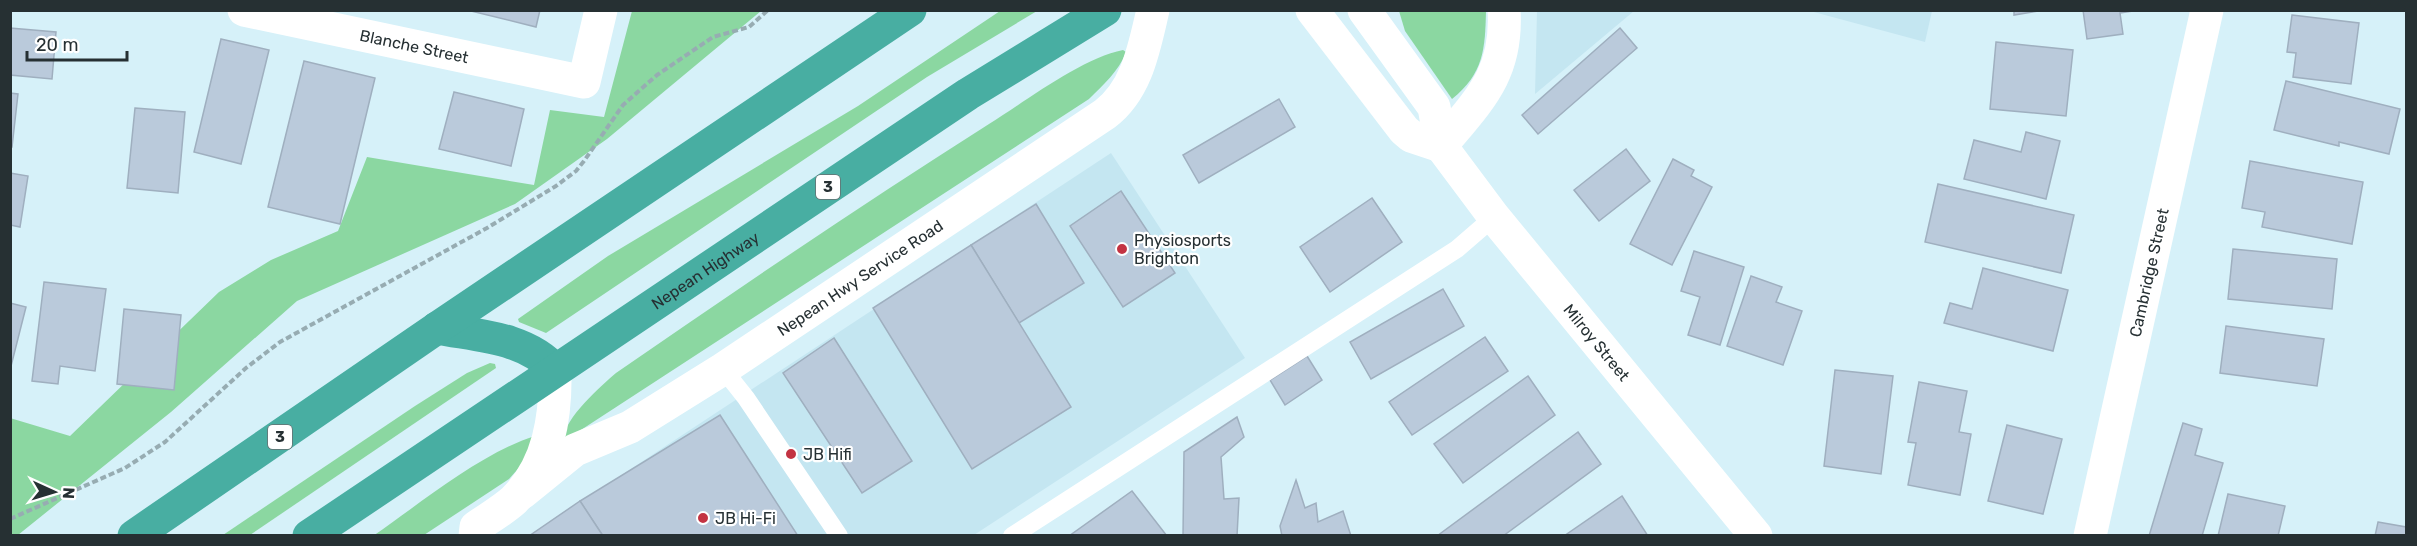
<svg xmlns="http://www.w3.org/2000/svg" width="2417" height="546" font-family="Rubik,sans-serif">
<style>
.built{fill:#c4e6f1}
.green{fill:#8bd7a1}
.building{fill:#bacadb;stroke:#9fafbf;stroke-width:1.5}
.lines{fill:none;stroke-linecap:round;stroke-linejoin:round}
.path{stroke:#97acb2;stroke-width:4;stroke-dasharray:6 3;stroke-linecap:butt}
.lane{stroke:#fff;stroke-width:18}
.street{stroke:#fff;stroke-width:33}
.secondary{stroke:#fff;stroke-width:33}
.highway{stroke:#48aea2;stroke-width:33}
.poi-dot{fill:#c33342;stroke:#fff;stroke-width:2}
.labels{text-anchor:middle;stroke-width:4.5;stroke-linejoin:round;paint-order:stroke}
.shield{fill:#fff;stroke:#676e70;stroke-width:1.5}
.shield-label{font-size:15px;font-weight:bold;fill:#263033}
.street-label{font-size:16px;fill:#263033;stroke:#fff}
.poi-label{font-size:16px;fill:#263033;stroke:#fff;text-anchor:start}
</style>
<rect width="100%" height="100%" fill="#d6f1f9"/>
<g class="built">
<path d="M1537,11V10L1634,11L1535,94Z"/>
<path d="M1810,11H1932L1925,42Z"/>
<path d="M1111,153L1245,358L974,535L529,536Z"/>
</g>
<g class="green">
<path d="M632,11H761L607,139L515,204L297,301L171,412L18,535H11L10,418L70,436L219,292L271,260L338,231L367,157L534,185L550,110L604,117Z"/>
<path d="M1000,11H1037L927,77L546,333L519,322L518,319L608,256L858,106Z"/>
<path d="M1399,11H1486C1485,49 1484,73 1452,99L1405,31Z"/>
<path d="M1123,50L1126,52C1119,71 1103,85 1089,99L564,441C561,421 601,386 616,373C739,288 863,204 989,124C1026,101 1082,58 1123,50Z"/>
<path d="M490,363L495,364L496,368L250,535H223L415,406L467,373Z"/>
<path d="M535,436L525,461L509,479L424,535L373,536C421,503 481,453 535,436Z"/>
</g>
<g class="building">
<path d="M467,10H540L536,27Z"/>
<path d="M2014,10H2045L2014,15Z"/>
<path d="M2083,10H2132L2133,11L2120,13L2123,34L2087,39Z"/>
<path d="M2292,15L2359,23L2351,84L2293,77L2296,53L2287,52Z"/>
<path d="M10,28L56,32L52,79L10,75Z"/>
<path d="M1620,28L1637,48L1538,134L1522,115Z"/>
<path d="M221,39L269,50L241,164L194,152Z"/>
<path d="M1996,42L2073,50L2066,116L1990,109Z"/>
<path d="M304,61L375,78L340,224L268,207Z"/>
<path d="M2286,81L2400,109L2389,154L2339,142V146L2274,130Z"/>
<path d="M454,92L524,109L511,166L439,149Z"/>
<path d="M10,93L18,94L12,147H10Z"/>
<path d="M1279,99L1295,127L1199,183L1183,155Z"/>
<path d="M135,108L185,112L178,193L127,188Z"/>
<path d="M2026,132L2060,141L2046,199L1964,179L1974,140L2021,152Z"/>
<path d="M1626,149L1650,181L1599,221L1574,190Z"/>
<path d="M1673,159L1694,170L1691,176L1712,187L1672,265L1630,244Z"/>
<path d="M2250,161L2363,182L2352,244L2262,227L2265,212L2242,208Z"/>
<path d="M10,173L28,176L20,227L10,225Z"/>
<path d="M1938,184L2074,215L2061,273L1925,242Z"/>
<path d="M1121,191L1175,273L1123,307L1070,226Z"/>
<path d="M1372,198L1402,242L1330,292L1300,247Z"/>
<path d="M1036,204L1084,283L1019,323L971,245Z"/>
<path d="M971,245L1071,407L972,469L873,308Z"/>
<path d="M2233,249L2337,259L2332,309L2228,299Z"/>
<path d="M1694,251L1744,267L1720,345L1688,335L1700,297L1681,291Z"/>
<path d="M1983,268L2068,290L2053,351L1944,323L1950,303L1972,309Z"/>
<path d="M1751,276L1782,287L1776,302L1802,311L1783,365L1727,346Z"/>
<path d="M44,282L106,289L95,371L60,366L58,384L32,381Z"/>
<path d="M1443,289L1464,326L1371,379L1350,342Z"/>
<path d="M10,303L26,307L10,370Z"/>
<path d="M124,309L181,315L174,390L117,384Z"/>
<path d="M2226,326L2324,339L2317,386L2220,373Z"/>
<path d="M1485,337L1508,371L1412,435L1389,402Z"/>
<path d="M834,338L912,461L862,493L783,373Z"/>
<path d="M1307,356L1322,380L1285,405L1270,380Z"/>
<path d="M1835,370L1893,376L1881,474L1824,466Z"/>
<path d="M1528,376L1555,415L1463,483L1434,444Z"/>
<path d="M1919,382L1967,391L1959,432L1971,434L1960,495L1908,485L1916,443L1908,442Z"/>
<path d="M720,415L798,536H603L580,501Z"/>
<path d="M1237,417L1244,437L1221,457L1224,499L1239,498L1237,536H1183L1184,452Z"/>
<path d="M2183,423L2202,429L2195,455L2223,463L2202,536H2149Z"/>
<path d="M2007,425L2062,439L2043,514L1988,501Z"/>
<path d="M1578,432L1601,464L1503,536H1437Z"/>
<path d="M1296,480L1305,508L1316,503L1318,522L1343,511L1351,536H1282L1280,526Z"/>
<path d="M1132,491L1167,536H1069Z"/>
<path d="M2228,494L2285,506L2278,536H2218Z"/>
<path d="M1622,496L1648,536H1564Z"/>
<path d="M580,501L603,536H529Z"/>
<path d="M2378,522L2406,527V536H2375Z"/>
</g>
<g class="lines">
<path class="path" d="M10,519L125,468L165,442L246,368L280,342L487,228L556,186L576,171L584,161L623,105L657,75L713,37L749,27L768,10"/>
<g class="lane">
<path d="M723,369L746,398L839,536"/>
<path d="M1012,536L1457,249L1494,217"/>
</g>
<g class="street">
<path id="s1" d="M244,10L584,82L601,10"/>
<path d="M1441,146C1479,100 1508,74 1504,10"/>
<path id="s2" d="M522,493L575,450L630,427L723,369L1105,114C1137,90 1144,48 1153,10"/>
<path id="s3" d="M2090,536L2207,10"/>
</g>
<g class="secondary">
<path d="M1312,10L1404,130L1411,136L1441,146"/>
<path id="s4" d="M1364,10L1434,107L1441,146L1494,217L1756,536"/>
<path d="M475,536L476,527C489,518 503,510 514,500C549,465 556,417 555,370"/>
</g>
<g class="highway">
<path d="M437,328C478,336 526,337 555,370"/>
<path d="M134,536L437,328L910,10"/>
<path id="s5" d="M309,536L968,94L1105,10"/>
</g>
</g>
<g class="poi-dot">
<circle cx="1122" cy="249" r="6"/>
<circle cx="791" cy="454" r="6"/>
<circle cx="703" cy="518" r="6"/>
</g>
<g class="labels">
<g class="shield">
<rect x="816" y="175" width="24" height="24" rx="4.5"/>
<rect x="268" y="425" width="24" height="24" rx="4.5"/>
</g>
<g class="shield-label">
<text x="828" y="192">3</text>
<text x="280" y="442">3</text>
</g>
<g class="street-label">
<text dy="6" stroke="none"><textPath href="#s1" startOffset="174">Blanche Street</textPath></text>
<text dy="6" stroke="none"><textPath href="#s5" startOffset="477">Nepean Highway</textPath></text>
<text dy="6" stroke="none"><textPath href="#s3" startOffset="270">Cambridge Street</textPath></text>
<text dy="6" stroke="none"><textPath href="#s2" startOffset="402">Nepean Hwy Service Road</textPath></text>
<text dy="6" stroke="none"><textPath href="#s4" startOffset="410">Milroy Street</textPath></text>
</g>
<g class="poi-label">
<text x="1134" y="246">Physiosports<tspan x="1134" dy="18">Brighton</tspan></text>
<text x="803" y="460">JB Hifi</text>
<text x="715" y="524">JB Hi-Fi</text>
</g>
</g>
<rect width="2417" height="546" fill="none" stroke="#263033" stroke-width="24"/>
<g transform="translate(54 492) rotate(94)" stroke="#ffffff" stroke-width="4.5" paint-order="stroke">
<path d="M0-4.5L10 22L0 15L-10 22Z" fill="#263033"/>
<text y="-9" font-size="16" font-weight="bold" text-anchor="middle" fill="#263033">N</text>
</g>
<path d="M27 51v9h100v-9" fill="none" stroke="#263033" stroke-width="3"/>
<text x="36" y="51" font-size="18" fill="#263033" stroke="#ffffff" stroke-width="4.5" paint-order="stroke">20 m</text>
</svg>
